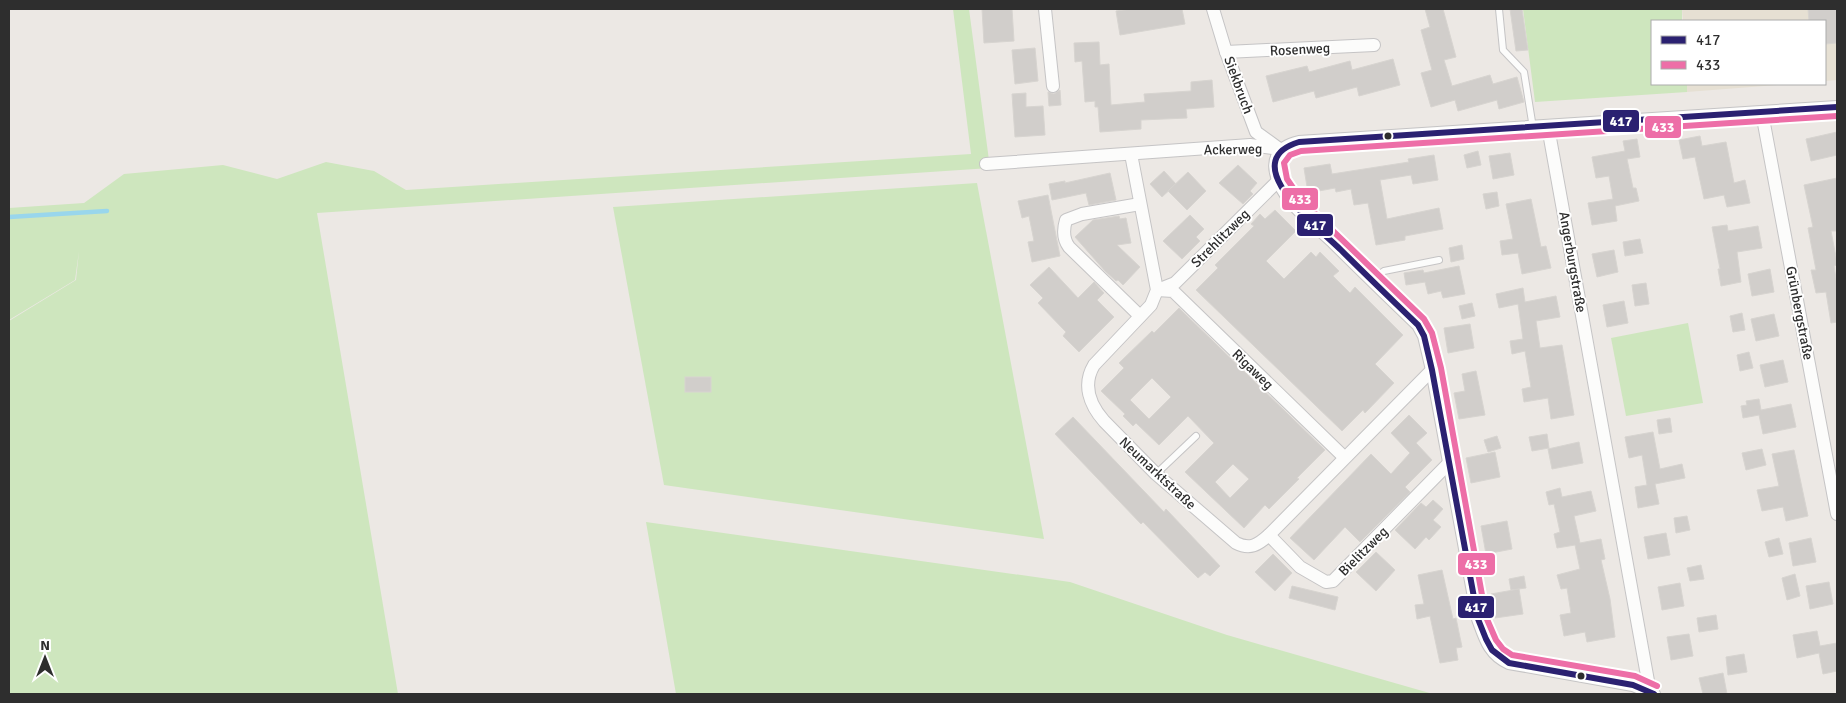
<svg xmlns="http://www.w3.org/2000/svg" width="1846" height="703" font-family="Signika,sans-serif">
<style>
.education{fill:#e6e0d3}
.green{fill:#cee6be}
.lines{fill:none;stroke-linecap:round;stroke-linejoin:round}
.stream{stroke:#99d6ec;stroke-width:4.5}
.building{fill:#d1cecb;stroke:#d7d4d0;fill-rule:evenodd}
.service-casing{stroke:#c5c4c5;stroke-width:8}
.minor-casing{stroke:#c5c4c5;stroke-width:14}
.service{stroke:#fcfcfb;stroke-width:6}
.minor{stroke:#fcfcfb;stroke-width:12}
.bus-1-casing{stroke:#fff;stroke-width:10}
.bus-2-casing{stroke:#fff;stroke-width:10}
.bus-1{stroke:#2b2171;stroke-width:6}
.bus-2{stroke:#ed6ea7;stroke-width:6}
.bus-dot{fill:#2e2e2e;stroke:#fff;stroke-width:2}
.labels{text-anchor:middle;stroke-width:4;stroke-linejoin:round;paint-order:stroke}
.street-label{font-size:14px;fill:#2e2e2e;stroke:#fff}
.line-badge{stroke:#fff;stroke-width:2}
.badge-label{font-size:14px;text-anchor:middle;font-weight:bold;fill:#fff}
</style>
<rect width="100%" height="100%" fill="#ece8e4"/>
<g class="education">
<path d="M1682,9H1837V80L1825,81V21H1683Z"/>
<path d="M1687,84H1790L1687,92Z"/>
</g>
<g class="green">
<path d="M953,9H969L990,168L317,213L398,694H9V321L76,280L79,251L75,280L9,320V208L84,203L124,174L223,165L277,179L326,162L374,171L406,190L971,154Z"/>
<path d="M1523,9H1682V21H1652V84H1687V92L1535,102Z"/>
<path d="M977,183L1044,539L664,485L613,207Z"/>
<path d="M1688,323L1703,403L1626,416L1611,338Z"/>
<path d="M646,522L1070,582L1227,635L1433,694H676Z"/>
</g>
<g class="lines">
<path class="stream" d="M9,217L107,211"/>
</g>
<g class="building">
<path d="M982,9H1012L1014,41L984,43Z"/>
<path d="M1131,9H1182L1185,24L1120,35L1116,11Z"/>
<path d="M1425,9H1443L1456,57L1444,60L1452,86L1490,75L1493,84L1517,77L1524,102L1499,109L1497,100L1458,111L1455,100L1431,107L1421,73L1432,70L1421,30L1430,27Z"/>
<path d="M1510,9H1522L1528,50L1516,51Z"/>
<path d="M1808,9H1837V43L1825,44V21H1809Z"/>
<path d="M1099,42L1100,65L1109,64L1111,105L1145,102L1144,94L1191,91V82L1212,80L1214,107L1186,109L1187,118L1141,120V129L1100,132L1098,107H1095V101L1085,102L1082,61L1075,62L1074,43Z"/>
<path d="M1035,48L1038,81L1015,84L1012,50Z"/>
<path d="M1393,59L1400,85L1359,96L1357,87L1316,98L1314,91L1273,102L1266,76L1307,66L1309,72L1350,61L1352,70Z"/>
<path d="M1060,90L1061,105L1049,106L1048,92L1054,94Z"/>
<path d="M1026,93V107L1043,106L1045,135L1015,137L1012,94Z"/>
<path d="M1837,132V155L1811,161L1806,139Z"/>
<path d="M1700,136L1702,146L1726,142L1734,183L1745,180L1750,203L1727,207L1724,195L1704,199L1695,157L1683,159L1679,140Z"/>
<path d="M1637,139L1640,157L1627,159L1633,188H1636L1639,201L1615,206L1617,221L1592,225L1588,203L1613,199L1609,176L1596,178L1592,157L1625,151L1623,141Z"/>
<path d="M1478,151L1481,165L1467,168L1464,155Z"/>
<path d="M1510,153L1514,175L1493,179L1489,156Z"/>
<path d="M1434,155L1438,180L1413,184L1411,175L1380,180L1387,219L1439,208L1443,229L1405,236V240L1376,245L1368,203L1354,205L1351,189L1336,192L1335,188L1308,193L1304,168L1330,164L1332,174L1409,162L1408,159Z"/>
<path d="M1238,165L1257,183L1250,191L1253,194L1243,204L1219,183Z"/>
<path d="M1164,171L1176,184L1162,197L1150,184Z"/>
<path d="M1188,172L1206,191L1187,210L1168,191Z"/>
<path d="M1110,173L1116,200L1089,205L1086,193L1052,200L1049,184L1065,181V183Z"/>
<path d="M1837,178V231H1831L1837,262V265L1834,266L1837,285V322L1831,323L1826,292L1816,293L1811,270H1816L1808,228L1813,227L1804,185Z"/>
<path d="M1497,192L1499,206L1486,209L1483,194Z"/>
<path d="M1048,195L1060,256L1032,262L1028,242L1034,241L1029,216L1022,218L1018,201Z"/>
<path d="M1531,199L1541,247L1546,246L1551,268L1522,274L1518,253L1502,255L1500,241L1513,239L1506,204Z"/>
<path d="M1275,210L1296,231L1266,261L1284,279L1311,252L1316,257L1320,252L1339,271L1333,276L1350,293L1355,287L1403,335L1375,364L1394,383L1365,413L1363,410L1342,431L1196,290L1218,268L1215,265L1254,226L1251,224L1260,214L1265,219Z"/>
<path d="M1190,215L1204,229L1196,237L1200,241L1182,259L1163,241Z"/>
<path d="M1119,216L1120,219L1126,218L1131,243L1117,245L1140,267L1123,285L1118,280L1116,281L1105,271L1075,237L1093,220Z"/>
<path d="M1727,225L1728,231L1758,226L1762,248L1737,252L1741,282L1721,286L1718,269H1720L1712,227Z"/>
<path d="M1640,239L1643,253L1625,256L1623,242Z"/>
<path d="M1462,245L1464,259L1451,262L1449,248Z"/>
<path d="M1614,250L1618,272L1597,277L1592,254Z"/>
<path d="M1459,266L1465,294L1443,298L1441,291L1428,294L1425,282L1406,285L1404,273L1423,270L1424,273Z"/>
<path d="M1049,267L1078,298L1094,282L1104,293L1097,300L1114,317L1079,352L1063,336L1066,332L1038,303L1043,298L1030,285Z"/>
<path d="M1770,269L1774,292L1752,296L1748,274Z"/>
<path d="M1646,283L1649,304L1635,306L1632,285Z"/>
<path d="M1523,288L1525,302L1556,296L1560,317L1536,321L1540,348L1562,345L1574,415L1551,419L1548,398L1524,402L1522,389L1531,387L1525,351L1512,354L1510,341L1523,339L1518,304L1499,308L1496,294Z"/>
<path d="M1624,301L1628,323L1607,327L1603,305Z"/>
<path d="M1472,303L1475,316L1462,319L1459,306Z"/>
<path d="M1179,308L1325,450L1297,478L1299,479L1269,509L1265,505L1244,528L1185,472L1214,443L1188,416L1159,445L1136,423L1133,426L1123,416L1125,414L1101,391L1124,368L1119,363L1152,331L1154,333ZM1152,378L1171,397L1149,419L1130,400ZM1233,464L1249,479L1230,498L1215,482Z"/>
<path d="M1742,313L1745,330L1733,332L1730,316Z"/>
<path d="M1774,314L1779,336L1756,341L1751,319Z"/>
<path d="M1470,324L1474,348L1448,353L1444,328Z"/>
<path d="M1749,352L1753,368L1740,371L1737,355Z"/>
<path d="M1783,360L1788,382L1765,387L1760,365Z"/>
<path d="M1476,371L1485,415L1459,419L1454,393L1465,391L1462,374Z"/>
<rect x="685" y="377" width="26" height="15"/>
<path d="M1759,399L1761,410L1791,404L1796,427L1763,434L1759,415L1743,418L1741,406L1747,405L1746,401Z"/>
<path d="M1409,415L1427,433L1416,443L1432,460L1405,487L1410,492L1360,542L1345,527L1314,560L1290,538L1371,454L1391,474L1410,453L1391,433Z"/>
<path d="M1073,417L1164,512L1166,509L1220,566L1210,576L1205,572L1198,578L1143,522L1141,524L1055,434Z"/>
<path d="M1670,418L1672,432L1659,434L1657,420Z"/>
<path d="M1653,432L1660,469L1682,464L1685,478L1655,484L1659,504L1638,508L1635,487L1647,485L1642,455L1629,458L1625,437Z"/>
<path d="M1547,434L1549,448L1532,451L1529,437Z"/>
<path d="M1497,436L1501,448L1488,452L1484,440Z"/>
<path d="M1579,442L1583,463L1552,469L1548,449Z"/>
<path d="M1762,449L1766,465L1746,470L1742,453Z"/>
<path d="M1794,450L1808,516L1786,521L1783,507L1762,511L1757,490L1779,486L1772,454Z"/>
<path d="M1495,452L1500,477L1471,483L1466,458Z"/>
<path d="M1560,488L1562,497L1591,491L1596,511L1574,516L1580,543L1601,539L1605,559L1601,560L1610,599L1615,637L1587,642L1585,632L1564,636L1560,615L1571,613L1567,588L1561,589L1557,575L1580,569L1575,545L1557,548L1554,534L1560,532L1554,504L1549,505L1546,492Z"/>
<path d="M1433,500L1443,509L1433,520L1441,527L1429,540L1426,537L1415,549L1395,530L1421,503L1426,507Z"/>
<path d="M1687,516L1690,530L1676,533L1674,518Z"/>
<path d="M1507,521L1512,549L1486,554L1481,526Z"/>
<path d="M1666,533L1670,555L1648,559L1644,537Z"/>
<path d="M1779,538L1783,554L1769,557L1765,542Z"/>
<path d="M1811,538L1816,562L1793,566L1789,543Z"/>
<path d="M1376,552L1395,570L1376,591L1356,572Z"/>
<path d="M1273,554L1292,573L1275,591L1255,572Z"/>
<path d="M1701,565L1704,579L1690,581L1687,568Z"/>
<path d="M1442,570L1453,619L1456,618L1462,647L1456,648L1458,660L1440,663L1430,616L1417,619L1415,605L1424,604L1418,575Z"/>
<path d="M1795,574L1800,596L1787,600L1782,578Z"/>
<path d="M1524,576L1526,588L1511,590L1509,579Z"/>
<path d="M1829,582L1833,604L1810,609L1806,586Z"/>
<path d="M1680,583L1684,606L1662,610L1658,587Z"/>
<path d="M1292,586L1338,597L1335,610L1289,598Z"/>
<path d="M1519,589L1523,614L1495,618L1491,594Z"/>
<path d="M1716,615L1718,629L1699,632L1697,618Z"/>
<path d="M1817,631L1820,646L1837,643V671L1823,674L1819,653L1797,658L1793,635Z"/>
<path d="M1689,634L1693,656L1671,660L1667,637Z"/>
<path d="M1744,654L1747,672L1728,675L1726,657Z"/>
<path d="M1723,673L1727,694H1703L1699,678Z"/>
</g>
<g class="lines">
<g class="service-casing">
<g id="service">
<path d="M1499,9L1503,50L1524,72L1533,128"/>
<path d="M1371,280L1384,271L1439,260"/>
<path d="M1156,474L1196,436"/>
</g>
</g>
<g class="minor-casing">
<g id="minor">
<path d="M1045,9L1053,86"/>
<path d="M1213,9L1226,52L1256,132L1278,148"/>
<path d="M1226,52L1374,45"/>
<path d="M1762,113L1837,514"/>
<path d="M1548,127L1650,692"/>
<path d="M1131,154L1157,290L1151,305L1094,365C1082,385 1090,405 1104,421L1156,474L1236,543C1250,550 1258,545 1269,535L1432,370"/>
<path d="M986,164L1250,145L1281,149"/>
<path d="M1160,289L1175,283L1279,180"/>
<path d="M1157,290L1173,291L1344,457"/>
<path d="M1140,316L1069,247C1063,239 1063,230 1066,220L1082,214L1140,204"/>
<path d="M1269,535L1300,567L1326,582L1333,581L1450,462"/>
<path d="M1654,694L1633,685L1509,663C1489,654 1485,638 1478,619L1432,370L1424,336L1418,325C1390,298 1361,270 1333,242C1314,224 1289,206 1279,182C1270,161 1277,147 1299,142L1837,107"/>
</g>
</g>
<use href="#service" class="service"/>
<use href="#minor" class="minor"/>
<g class="bus-1-casing">
<path id="bus-1" d="M1654,694L1633,685L1509,663L1492,650L1486,639L1478,619L1432,370L1424,336L1418,325C1392,300 1366,275 1341,250C1320,229 1233,162 1299,142L1837,107"/>
</g>
<g class="bus-2-casing">
<path id="bus-2" d="M1657,686L1635,676L1512,655L1503,649L1496,640L1486,617L1441,368L1432,333L1424,319L1302,201L1287,179L1284,163L1290,155L1301,151L1837,116"/>
</g>
<use href="#bus-1" class="bus-1"/>
<use href="#bus-2" class="bus-2"/>
</g>
<g class="bus-dot">
<circle cx="1388" cy="136" r="4.5"/>
<circle cx="1581" cy="676" r="4.5"/>
</g>
<g class="labels">
<g class="street-label">
<text transform="translate(1300 49) rotate(-3)" y="5">Rosenweg</text>
<text transform="translate(1239 85) rotate(70)" y="5">Siekbruch</text>
<text transform="translate(1233 149) rotate(-1)" y="5">Ackerweg</text>
<text transform="translate(1220 238) rotate(-45)" y="5">Strehlitzweg</text>
<text transform="translate(1573 262) rotate(80)" y="5">Angerburgstraße</text>
<text transform="translate(1800 313) rotate(79)" y="5">Grünbergstraße</text>
<text transform="translate(1253 369) rotate(44)" y="5">Rigaweg</text>
<text transform="translate(1158 473) rotate(43)" y="5">Neumarktstraße</text>
<text transform="translate(1363 551) rotate(-45)" y="5">Bielitzweg</text>
</g>
</g>
<g class="line-badge">
<rect x="1602" y="109" width="38" height="24" rx="5" fill="#2b2171"/>
<rect x="1644" y="115" width="38" height="24" rx="5" fill="#ed6ea7"/>
<rect x="1281" y="187" width="38" height="24" rx="5" fill="#ed6ea7"/>
<rect x="1296" y="213" width="38" height="24" rx="5" fill="#2b2171"/>
<rect x="1457" y="552" width="39" height="24" rx="5" fill="#ed6ea7"/>
<rect x="1457" y="595" width="38" height="24" rx="5" fill="#2b2171"/>
</g>
<g class="badge-label">
<text x="1621" y="126">417</text>
<text x="1663" y="132">433</text>
<text x="1300" y="204">433</text>
<text x="1315" y="230">417</text>
<text x="1476" y="569">433</text>
<text x="1476" y="612">417</text>
</g>
<rect width="1846" height="703" fill="none" stroke="#2e2e2e" stroke-width="20"/>
<rect x="1651" y="20" width="175" height="65" fill="#ffffff" stroke="#ababab"/>
<rect x="1661" y="36" width="25" height="8" fill="#2b2171" stroke="#ababab"/>
<text x="1696" y="45" font-size="15" fill="#2e2e2e">417</text>
<rect x="1661" y="61" width="25" height="8" fill="#ed6ea7" stroke="#ababab"/>
<text x="1696" y="70" font-size="15" fill="#2e2e2e">433</text>
<g transform="translate(45 658)" stroke="#ffffff" stroke-width="4" paint-order="stroke">
<path d="M0-4L9 19L0 12L-9 19Z" fill="#2e2e2e"/>
<text y="-8" font-size="14" font-weight="bold" text-anchor="middle" fill="#2e2e2e">N</text>
</g>
</svg>
